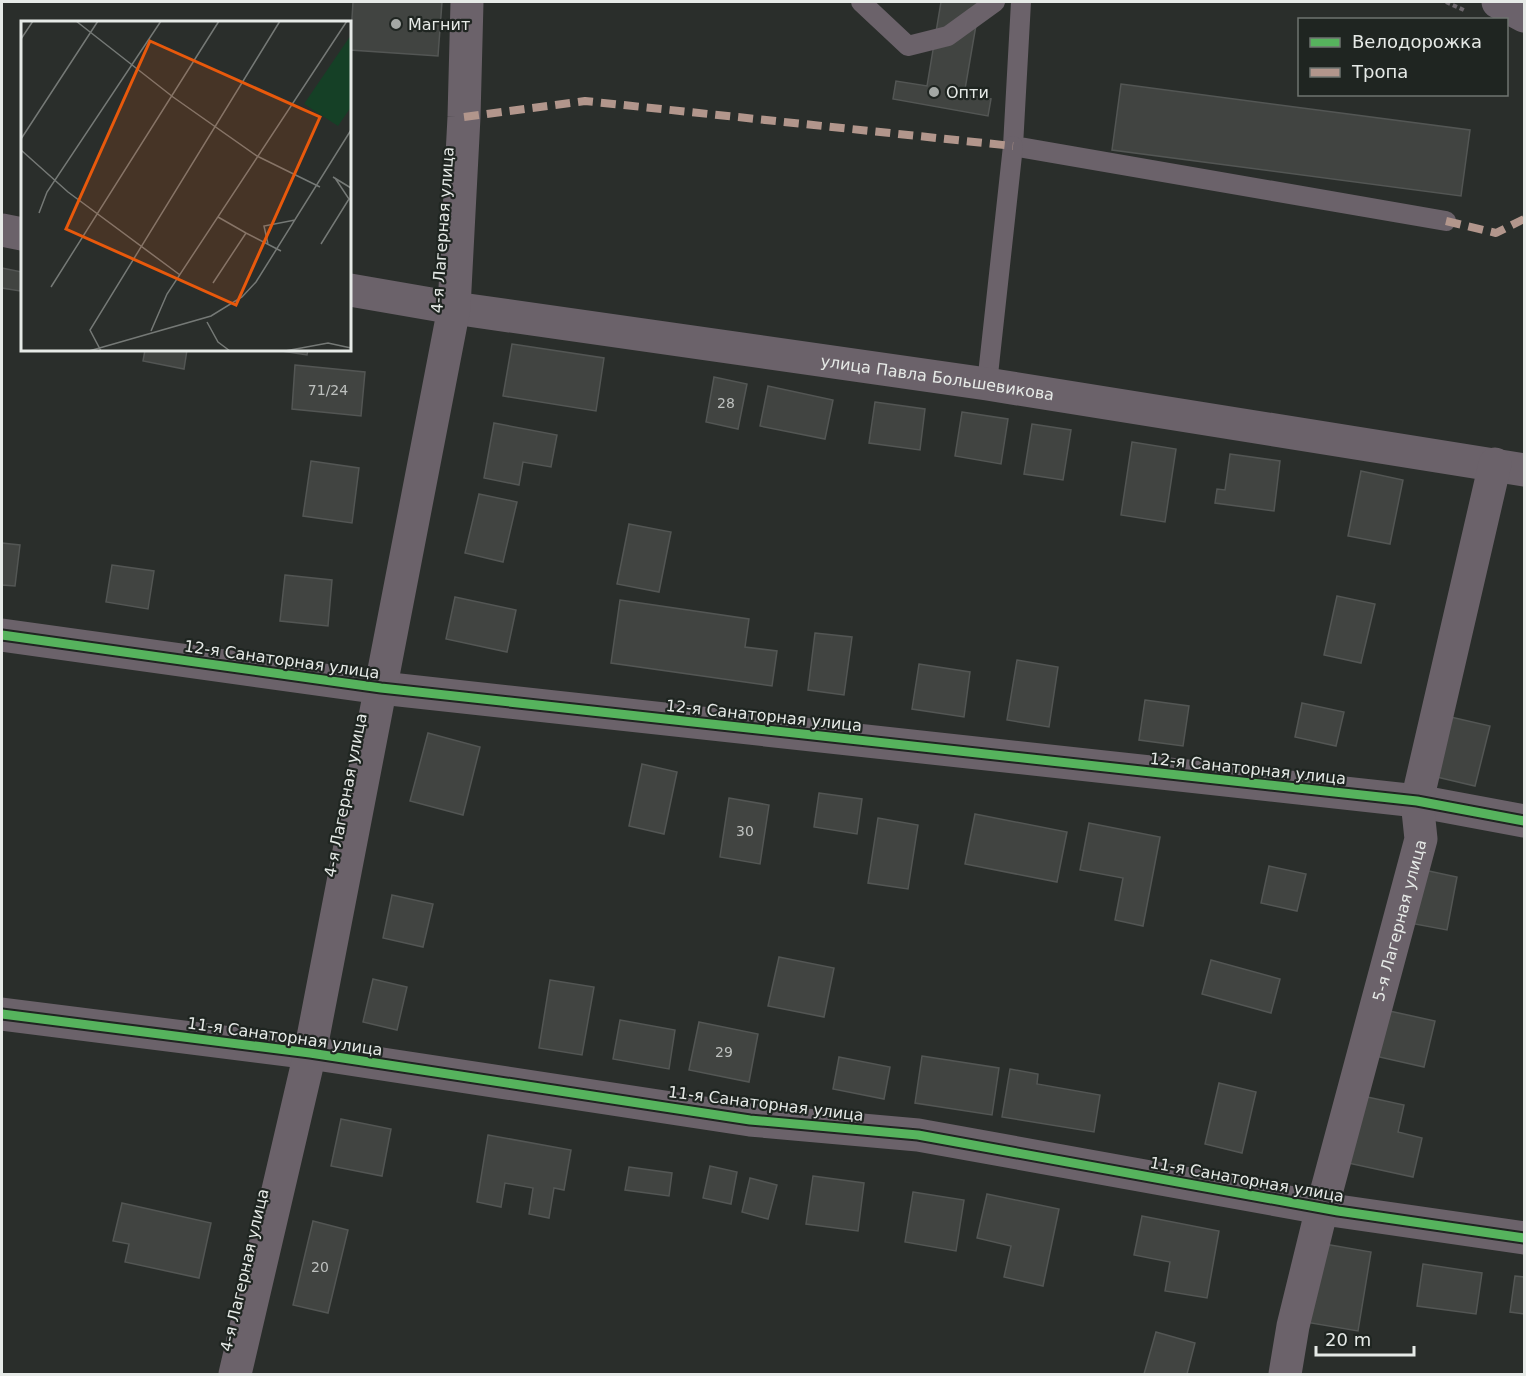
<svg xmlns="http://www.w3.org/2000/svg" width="1526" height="1376" font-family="'DejaVu Sans',sans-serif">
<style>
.building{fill:#414441;stroke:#535654;stroke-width:1.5}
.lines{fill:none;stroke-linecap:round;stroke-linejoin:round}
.path{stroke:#6c676c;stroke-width:4;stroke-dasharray:4.5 3;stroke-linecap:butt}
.lane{stroke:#6b626a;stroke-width:20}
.street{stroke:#6b626a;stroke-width:33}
.primary{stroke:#6b626b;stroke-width:33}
.quiet{stroke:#b2968c;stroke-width:8;stroke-dasharray:15 8;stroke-linecap:butt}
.cycleway-casing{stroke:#1f2521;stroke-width:13}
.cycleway{stroke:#56b35d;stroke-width:9}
.poi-dot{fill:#a4a8a5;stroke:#1f2521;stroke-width:2}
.labels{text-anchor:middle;stroke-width:4.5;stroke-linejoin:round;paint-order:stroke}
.number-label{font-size:14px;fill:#bdc0be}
.poi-label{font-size:16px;fill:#e6eae7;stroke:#1f2521;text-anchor:start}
.street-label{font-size:16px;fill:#e6eae7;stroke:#1f2521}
.inset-road{fill:none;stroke:#757976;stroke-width:1.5}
.view{fill:#e8590c;fill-opacity:0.15;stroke:#e8590c;stroke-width:3}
.inset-edge{fill:none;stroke:#e6eae7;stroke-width:3}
</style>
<rect width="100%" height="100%" fill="#2a2e2b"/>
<g class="building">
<path d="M353,2H442L438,56L350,50Z"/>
<path d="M941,2H980L964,95L991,99L988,116L893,99L896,81L927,86Z"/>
<path d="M1121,84L1470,130L1461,196L1112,150Z"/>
<path d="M2,268L22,272L20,291L2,288Z"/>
<path d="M512,344L604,358L596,411L503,396Z"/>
<path d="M145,350H187L184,369L143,361Z"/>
<path d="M275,350H308L307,355Z"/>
<path d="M295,365L365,372L361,416L292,409Z"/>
<path d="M714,377L747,384L738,429L706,422Z"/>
<path d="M768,386L833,400L825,439L760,426Z"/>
<path d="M875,402L925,409L920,450L869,443Z"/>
<path d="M962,412L1008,419L1001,464L955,456Z"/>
<path d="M494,423L557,435L551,467L523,462L519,485L484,478Z"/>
<path d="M1032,424L1071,430L1063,480L1024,474Z"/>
<path d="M1132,442L1176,449L1165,522L1121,515Z"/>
<path d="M1230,454L1280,461L1274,511L1215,503L1217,489L1225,490Z"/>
<path d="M311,461L359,468L352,523L303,516Z"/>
<path d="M1361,471L1403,480L1390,544L1348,536Z"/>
<path d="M479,494L517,502L503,562L465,553Z"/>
<path d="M629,524L671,532L659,592L617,584Z"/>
<path d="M2,543L20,545L15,586L2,585Z"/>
<path d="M112,565L154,571L148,609L106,602Z"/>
<path d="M285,575L332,580L328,626L280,621Z"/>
<path d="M1337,596L1375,604L1361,663L1324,655Z"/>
<path d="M455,597L516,610L507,652L446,639Z"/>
<path d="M620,600L749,619L745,647L777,651L772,686L611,663Z"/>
<path d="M815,633L852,637L844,695L808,690Z"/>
<path d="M1017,660L1058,667L1049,727L1007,720Z"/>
<path d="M919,664L970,672L964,717L912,709Z"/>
<path d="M1145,700L1189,706L1183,746L1139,740Z"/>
<path d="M1302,703L1344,712L1336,746L1295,737Z"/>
<path d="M1442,715L1490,726L1475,786L1428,775Z"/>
<path d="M428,733L480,747L463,815L410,801Z"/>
<path d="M642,764L677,772L664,834L629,826Z"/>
<path d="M819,793L862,799L857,834L814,827Z"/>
<path d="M729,798L769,805L760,864L720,857Z"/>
<path d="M975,814L1067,832L1057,882L965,864Z"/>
<path d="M878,818L918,825L908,889L868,883Z"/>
<path d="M1089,823L1160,837L1143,926L1115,920L1123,878L1080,870Z"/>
<path d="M1269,866L1306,874L1297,911L1261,903Z"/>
<path d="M1415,868L1457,877L1447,930L1404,922Z"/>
<path d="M392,895L433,904L423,947L383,938Z"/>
<path d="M779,957L834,968L824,1017L768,1006Z"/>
<path d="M1211,960L1280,979L1271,1013L1202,994Z"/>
<path d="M373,979L407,987L397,1030L363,1022Z"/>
<path d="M550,980L594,987L582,1055L539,1048Z"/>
<path d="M1385,1010L1435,1021L1424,1067L1375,1056Z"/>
<path d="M620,1020L675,1030L669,1069L613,1059Z"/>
<path d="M699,1022L758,1034L749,1082L689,1070Z"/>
<path d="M922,1056L999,1068L992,1115L915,1103Z"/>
<path d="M839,1057L890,1067L884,1099L833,1089Z"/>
<path d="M1010,1069L1038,1074L1037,1084L1100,1095L1094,1132L1002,1117Z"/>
<path d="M1219,1083L1256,1092L1242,1153L1205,1144Z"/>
<path d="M1363,1096L1404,1105L1398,1132L1422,1138L1413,1177L1348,1163Z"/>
<path d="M341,1119L391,1129L382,1176L331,1166Z"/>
<path d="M488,1135L571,1150L564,1190L554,1188L549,1218L529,1214L533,1188L505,1183L501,1207L477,1202Z"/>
<path d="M710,1166L737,1172L731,1204L703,1198Z"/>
<path d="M629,1167L672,1173L669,1196L625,1190Z"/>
<path d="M813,1176L864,1183L858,1231L806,1224Z"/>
<path d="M750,1178L777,1185L768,1219L742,1212Z"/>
<path d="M913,1192L964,1200L956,1251L905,1242Z"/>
<path d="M987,1194L1059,1209L1043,1286L1004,1277L1011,1246L977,1238Z"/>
<path d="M122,1203L211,1223L199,1278L125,1262L129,1244L113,1241Z"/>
<path d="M1142,1216L1219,1231L1207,1298L1165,1291L1170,1262L1134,1255Z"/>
<path d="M313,1221L348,1230L328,1313L293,1305Z"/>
<path d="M1319,1243L1371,1252L1358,1331L1305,1322Z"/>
<path d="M1423,1264L1482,1273L1476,1314L1417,1306Z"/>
<path d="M1515,1276L1524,1277V1314L1510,1312Z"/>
<path d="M1156,1332L1195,1343L1187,1374H1144Z"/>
</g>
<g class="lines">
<path class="path" d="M1446,2L1466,11"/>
<g class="lane">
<path d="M861,2L908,46L948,36L995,2"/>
<path d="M1021,2L1013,146L1446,221"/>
<path d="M987,384L1013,146"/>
</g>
<g class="street">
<path d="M2,230L22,234"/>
<path id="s1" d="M350,290L454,308L987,384L1524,470"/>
<path d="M2,635L381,688L1417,801L1524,821"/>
<path d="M2,1014L310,1053L750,1120L918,1135L1338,1211L1524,1238"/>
<path d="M235,1374L310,1053L454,308L464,117L467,2"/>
<path id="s2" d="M1285,1374L1293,1326L1322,1208L1421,839L1417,801L1495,464"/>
</g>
<path class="primary" d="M1498,2L1524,16"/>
<g class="quiet">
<path d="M464,117L585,101L1013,146"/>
<path d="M1446,221L1496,233L1524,219"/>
</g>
<g class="cycleway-casing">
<g id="cycleway">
<path d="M2,635L381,688L1417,801L1524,821"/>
<path d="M2,1014L310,1053L750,1120L918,1135L1338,1211L1524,1238"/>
</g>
</g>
<use href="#cycleway" class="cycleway"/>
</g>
<g class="poi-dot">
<circle cx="396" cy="24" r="6"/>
<circle cx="934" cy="92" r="6"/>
</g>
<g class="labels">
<g class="number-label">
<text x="328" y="395">71/24</text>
<text x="726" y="408">28</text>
<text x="745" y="836">30</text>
<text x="724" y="1057">29</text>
<text x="320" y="1272">20</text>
</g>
<g class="poi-label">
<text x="408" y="30">Магнит</text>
<text x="946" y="98">Опти</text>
</g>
<g class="street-label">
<text transform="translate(442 230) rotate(-86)" y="6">4-я Лагерная улица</text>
<text dy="6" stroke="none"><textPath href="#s1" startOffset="594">улица Павла Большевикова</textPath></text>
<text transform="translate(282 659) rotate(8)" y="6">12-я Санаторная улица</text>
<text transform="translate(764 715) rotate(6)" y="6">12-я Санаторная улица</text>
<text transform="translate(1248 768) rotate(6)" y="6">12-я Санаторная улица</text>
<text transform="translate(345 795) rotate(-79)" y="6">4-я Лагерная улица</text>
<text dy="6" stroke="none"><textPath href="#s2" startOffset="468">5-я Лагерная улица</textPath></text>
<text transform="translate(285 1036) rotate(8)" y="6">11-я Санаторная улица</text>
<text transform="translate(766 1103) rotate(7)" y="6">11-я Санаторная улица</text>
<text transform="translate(1247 1179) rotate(10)" y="6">11-я Санаторная улица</text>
<text transform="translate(244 1270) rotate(-77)" y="6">4-я Лагерная улица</text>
</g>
</g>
<g transform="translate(21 21)">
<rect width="330" height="330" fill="#2a2e2b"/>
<path d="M330,14V86L317,105L283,83Z" fill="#154026"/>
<path class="inset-road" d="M55,0L152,76L236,135L299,166M0,18L12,0M0,118L77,0M0,129L47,171L159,254M312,156L330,167M18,192L26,171L140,0M197,196L225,212M247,223L243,205L274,199M300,223L328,178L314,157M192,262L225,212L260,230M30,266L198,0M186,301L197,321L209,330M130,310L146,273L326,0M68,330L190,295L221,276L235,261L330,109M80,330L69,309L259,0M264,330L307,322L330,327"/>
<path class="view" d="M129,20L299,96L215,284L45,208Z"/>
<rect width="330" height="330" class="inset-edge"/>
</g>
<rect width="1526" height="1376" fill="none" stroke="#e6eae7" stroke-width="6"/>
<rect x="1298" y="18" width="210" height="78" fill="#1f2521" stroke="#6f7470" stroke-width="1.5"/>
<rect x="1310" y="38" width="30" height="9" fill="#56b35d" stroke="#6f7470" stroke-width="1.5"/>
<text x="1352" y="48" font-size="18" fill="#e6eae7">Велодорожка</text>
<rect x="1310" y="68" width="30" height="9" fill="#b2968c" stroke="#6f7470" stroke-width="1.5"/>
<text x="1352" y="78" font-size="18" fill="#e6eae7">Тропа</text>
<path d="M1316 1346v9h98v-9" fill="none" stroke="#e6eae7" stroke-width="3"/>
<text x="1325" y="1346" font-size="18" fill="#e6eae7" stroke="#1f2521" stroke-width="4.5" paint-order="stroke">20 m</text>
</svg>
